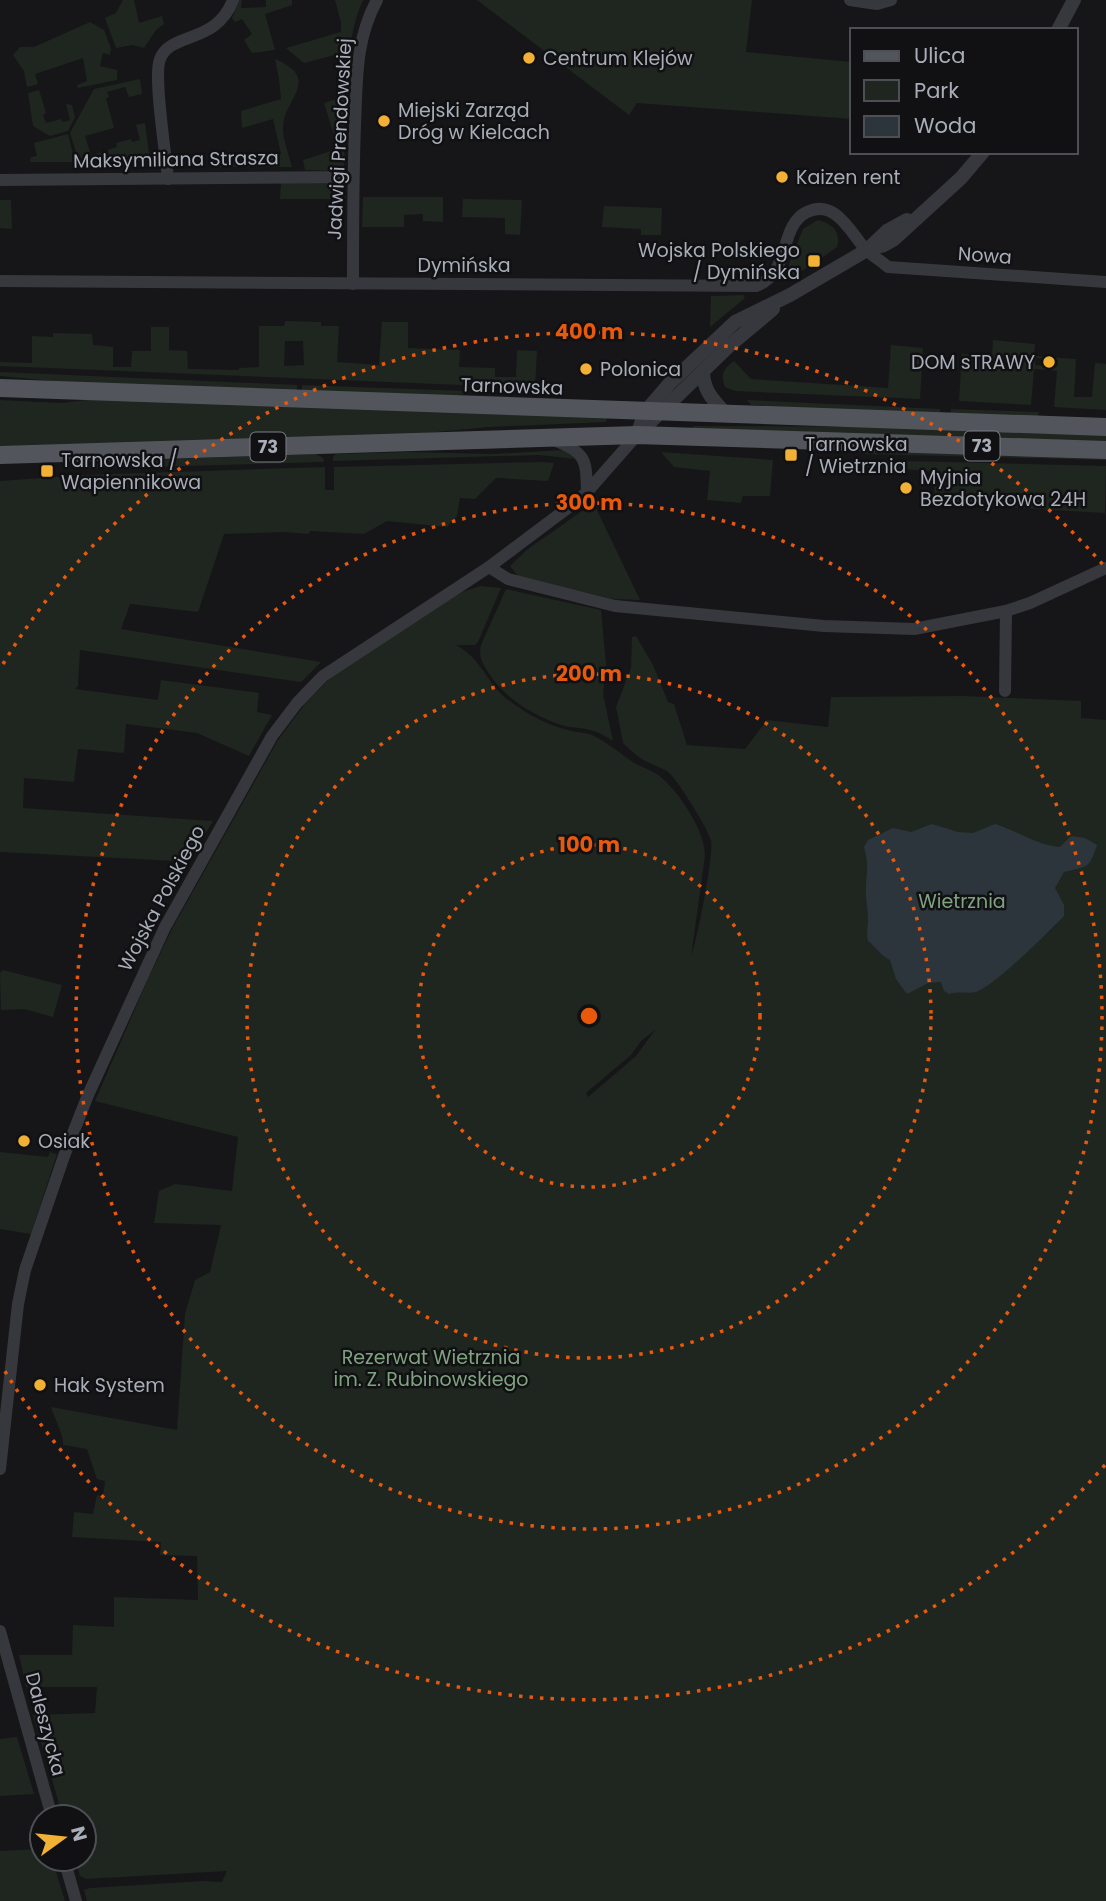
<svg xmlns="http://www.w3.org/2000/svg" width="1106" height="1901" font-family="Poppins,sans-serif">
<style>
.green{fill:#1e261f;fill-rule:evenodd}
.water{fill:#2c353c}
.lines{fill:none;stroke-linecap:round;stroke-linejoin:round}
.minor{stroke:#37383d;stroke-width:12}
.tertiary{stroke:#37383d;stroke-width:14}
.primary{stroke:#53555c;stroke-width:18}
.ring{fill:none;stroke:#e8590c;stroke-width:3.5;stroke-dasharray:3.5 7}
.poi-dot{fill:#f2b134;stroke:#111113;stroke-width:2.5}
.labels{text-anchor:middle;stroke-width:5;stroke-linejoin:round;paint-order:stroke}
.shield{fill:#111113;stroke:#7b7e86;stroke-width:2}
.shield-label{font-size:18px;font-weight:bold;fill:#a8adb8}
.poi-label{font-size:19px;fill:#a8adb8;stroke:#111113;text-anchor:start}
.street-label{font-size:19px;fill:#a8adb8;stroke:#111113}
.park-label{font-size:19px;fill:#7fa381;stroke:#111113}
.centre{fill:#e8590c;stroke:#111113;stroke-width:3.5}
.ring-label{font-size:21px;text-anchor:middle;font-weight:bold;fill:#e8590c;stroke:#111113;stroke-width:5;stroke-linejoin:round;paint-order:stroke}
</style>
<rect width="100%" height="100%" fill="#161618"/>
<g class="green">
<path d="M123,0H134L139,23L162,16L164,24L156,30L144,48L132,45L116,48L105,18L116,13Z"/>
<path d="M239,0H242L241,8L266,7V0H292V5L265,14L275,50L252,53L244,40L252,34L242,19L235,22L232,18Z"/>
<path d="M335,0H363C342,45 346,120 344,171L305,170L303,160L334,150V135L324,103L343,97L344,78L338,54L304,63L286,48L341,32V22Z"/>
<path d="M477,0H752L746,52L852,62V119L637,103L629,115Z"/>
<path d="M90,22L104,30L111,49L110,55L103,53L100,66L117,70V80L78,88L77,85L87,81L83,58L35,74L38,84L27,87L24,71L13,55L20,47H34Z"/>
<path d="M275,59C323,79 283,99 283,128C283,141 289,155 292,167H216L247,159L250,164L281,154L273,119L242,128L241,111L281,99L279,79Z"/>
<path d="M140,79L142,94L129,97L125,87L107,92L109,97L106,98L114,128L85,136L91,155L103,152L105,161L79,162L70,133L94,89Z"/>
<path d="M39,90L46,113L43,115L46,123L61,119L63,122L70,120L66,104L72,105L75,117L68,131L50,136L33,126L28,93Z"/>
<path d="M145,123L150,161L110,162L108,150L117,147L116,143L131,139L132,142L140,140L136,125Z"/>
<path d="M68,134L75,162H30L31,157L37,156L34,143Z"/>
<path d="M281,183H340L343,185L345,199H280Z"/>
<path d="M363,197H443V222L423,221V214L404,215V227H362Z"/>
<path d="M463,199L522,200L520,235L505,234V218L462,217Z"/>
<path d="M0,200H11L12,229L0,228Z"/>
<path d="M604,206L662,208L661,235H641V229L602,227Z"/>
<path d="M818,220C831,223 842,232 837,247L820,259L818,256L807,263L809,266L786,281L784,277L803,229Z"/>
<path d="M743,295L745,298L710,327L711,296Z"/>
<path d="M285,321L321,322V326H339L337,362L379,365L382,322H408V348L460,350L459,367L495,368V377H516L517,350L537,351L535,388L0,366V362L32,363V336L53,337V333L92,334L93,345L113,347V367H131L132,351H151V327H169V350L187,351L188,369L239,370V368L259,367V326H284ZM285,341H303L304,365L284,366Z"/>
<path d="M993,340L1035,344L1034,356L1076,359L1074,397H1092L1095,363L1106,364V410L1054,407L1057,371L1049,370L1050,366L1057,367L1058,360L1036,358L1035,365L1047,366V370L1034,369L1031,405L959,401L962,354L992,356Z"/>
<path d="M891,345L923,348L920,399L735,391L725,387C720,374 724,368 734,361L751,379L888,388Z"/>
<path d="M0,372L297,385V394L86,384L0,376Z"/>
<path d="M302,385L466,391L467,394L438,397L302,393Z"/>
<path d="M95,399L607,417L606,422L489,427L415,434L0,448V400L62,403Z"/>
<path d="M747,400L940,409V415L751,405Z"/>
<path d="M951,409L1039,412L1038,419L951,414Z"/>
<path d="M693,426L886,427L1106,435V442L693,429Z"/>
<path d="M563,450L576,459L539,455L333,461V457L336,454L410,452L493,454Z"/>
<path d="M867,451L1106,458V460L862,454Z"/>
<path d="M661,452L773,460L770,496H743L741,503L707,500L710,471L674,467Z"/>
<path d="M316,454L323,458L324,462L75,469V467L116,461Z"/>
<path d="M862,460L1106,466L1105,513L934,503L935,471L862,467Z"/>
<path d="M542,462L554,463L548,481L496,478L475,499L460,498L457,516L447,527L387,521L364,534L310,531L309,534L285,532L224,534L198,612L130,604L121,629L321,662L301,682L80,650L78,686L75,689L158,700L161,680L259,693L257,712L272,715L249,756L197,733L126,724L124,753L78,749L74,782L24,778L23,808L213,821L187,864L177,861L0,852V481L85,475L325,467V490H334V467Z"/>
<path d="M596,508L640,600L613,599L518,576L510,566L528,549L585,509Z"/>
<path d="M480,586L501,588L478,642L475,645H456C483,659 487,686 511,702C529,715 547,725 568,730C577,733 587,732 594,736C608,743 621,754 634,763C643,768 655,771 662,778C681,795 705,831 705,856L691,957C697,942 714,854 711,841C709,830 677,779 668,772C663,768 655,766 649,763C639,758 631,751 623,743L616,707L631,668L632,637L636,636L653,665L668,702L674,704L687,745L745,749L767,720L828,727L831,697L963,696L1081,701V718L1106,720V1901H87L84,1890L90,1888L204,1881L222,1882L227,1871L86,1879L80,1876L75,1859H84V1817H63L33,1715L95,1713L97,1687H26L19,1655H72L73,1625L114,1627V1597L198,1600L197,1556L160,1555L161,1542L72,1537L74,1512L93,1514L97,1495L103,1496L105,1481L97,1479L87,1449L63,1445C64,1436 54,1417 51,1407L177,1430L185,1314L195,1280L210,1272L221,1225L154,1223L159,1191L175,1184L232,1191L238,1137L95,1101L148,979L173,927L278,740L305,704L331,677L459,593ZM1063,915L1055,926L991,982L977,991H959ZM655,1030L636,1056L588,1097L586,1093L631,1055L641,1041Z"/>
<path d="M506,589L601,610L606,664L603,694L613,741C607,737 600,733 593,731C583,727 571,728 561,725C534,716 506,699 490,675C483,665 478,657 481,645Z"/>
<path d="M3,970L62,985L53,1017L24,1009L1,1010L0,973Z"/>
<path d="M0,1152L48,1157L50,1152L57,1154L31,1234L0,1229Z"/>
<path d="M17,1737L34,1794L0,1796V1739Z"/>
<path d="M42,1849V1859H52L65,1901H0V1851Z"/>
</g>
<path class="water" d="M932,824L958,832L973,833L995,824C1018,831 1036,845 1060,847L1071,836L1085,838L1097,845C1089,870 1087,866 1064,872L1055,888L1064,905V916C1051,930 993,987 976,992C968,994 958,991 949,994L944,991L941,982L928,983L907,994L896,979L890,960C880,955 877,948 868,941C866,933 868,927 868,919C868,908 865,897 866,886C867,867 869,866 864,847L868,840L893,828L911,832Z"/>
<g class="lines">
<g class="minor">
<path d="M850,0L877,4L891,0"/>
<path d="M168,179C166,155 153,76 160,59C171,31 216,45 233,0"/>
<path d="M0,180L353,177"/>
<path d="M0,281L756,286C792,273 778,226 807,212C835,198 851,233 866,250C873,256 881,261 888,267L1106,282"/>
<path d="M353,284C353,231 353,179 355,126C357,82 355,40 377,0"/>
<path d="M556,441C587,453 586,461 587,492"/>
<path d="M489,567L508,579L615,606L824,626L914,629L1006,611L1030,603L1106,568"/>
<path d="M1005,691L1006,611"/>
<path d="M0,1469L18,1304L25,1270L64,1156L88,1095L165,927L272,736L297,703L323,676L489,567L569,507L587,492L637,435"/>
<path d="M0,1631L52,1817"/>
<path d="M64,1859L76,1901"/>
</g>
<g class="tertiary">
<path d="M1058,30L1074,0"/>
<path d="M870,247L887,231L907,220"/>
<path d="M703,371C703,391 714,401 727,415"/>
<path d="M639,433L729,346L773,309"/>
<path d="M637,435L645,412L670,383L735,322L790,295L867,250L884,245L893,240L961,178L983,152"/>
</g>
<g class="primary">
<path d="M0,388L1106,427"/>
<path d="M0,455L637,435L1106,450"/>
</g>
</g>
<g class="ring">
<circle cx="589" cy="1016" r="171"/>
<circle cx="589" cy="1016" r="342"/>
<circle cx="589" cy="1016" r="513"/>
<path d="M1105 1465A684 684 0 0 1 3 1368M3 664A684 684 0 0 1 1105 567"/>
</g>
<g class="poi-dot">
<circle cx="529" cy="58" r="7"/>
<circle cx="384" cy="121" r="7"/>
<circle cx="782" cy="177" r="7"/>
<rect x="807" y="254" width="14" height="14" rx="3.5"/>
<circle cx="1049" cy="362" r="7"/>
<circle cx="586" cy="369" r="7"/>
<rect x="784" y="448" width="14" height="14" rx="3.5"/>
<rect x="40" y="464" width="14" height="14" rx="3.5"/>
<circle cx="906" cy="488" r="7"/>
<circle cx="24" cy="1141" r="7"/>
<circle cx="40" cy="1385" r="7"/>
</g>
<g class="labels">
<g class="shield">
<rect x="964.5" y="431.5" width="35" height="29" rx="5"/>
<rect x="250.5" y="432.5" width="35" height="29" rx="5"/>
</g>
<g class="shield-label">
<text x="982" y="452">73</text>
<text x="268" y="453">73</text>
</g>
<g class="poi-label">
<text x="543" y="65">Centrum Klejów</text>
<text x="398" y="117">Miejski Zarząd<tspan x="398" dy="22">Dróg w Kielcach</tspan></text>
<text x="796" y="184">Kaizen rent</text>
<text x="800" y="257" text-anchor="end">Wojska Polskiego<tspan x="800" dy="22">/ Dymińska</tspan></text>
<text x="1035" y="369" text-anchor="end">DOM sTRAWY</text>
<text x="600" y="376">Polonica</text>
<text x="805" y="451">Tarnowska<tspan x="805" dy="22">/ Wietrznia</tspan></text>
<text x="61" y="467">Tarnowska /<tspan x="61" dy="22">Wapiennikowa</tspan></text>
<text x="920" y="484">Myjnia<tspan x="920" dy="22">Bezdotykowa 24H</tspan></text>
<text x="38" y="1148">Osiak</text>
<text x="54" y="1392">Hak System</text>
</g>
<g class="street-label">
<text transform="translate(339 139) rotate(-87)" y="7">Jadwigi Prendowskiej</text>
<text transform="translate(176 159) rotate(-1)" y="7">Maksymiliana Strasza</text>
<text transform="translate(985 255) rotate(4)" y="7">Nowa</text>
<text x="464" y="272">Dymińska</text>
<text transform="translate(512 386) rotate(2)" y="7">Tarnowska</text>
<text transform="translate(161 898) rotate(-62)" y="7">Wojska Polskiego</text>
<text transform="translate(46 1724) rotate(75)" y="7">Daleszycka</text>
</g>
<g class="park-label">
<text x="962" y="908">Wietrznia</text>
<text x="431" y="1364">Rezerwat Wietrznia<tspan x="431" dy="22">im. Z. Rubinowskiego</tspan></text>
</g>
</g>
<circle cx="589" cy="1016" r="10" class="centre"/>
<g class="ring-label">
<text x="589" y="339">400 m</text>
<text x="589" y="510">300 m</text>
<text x="589" y="681">200 m</text>
<text x="589" y="852">100 m</text>
</g>
<rect x="850" y="28" width="228" height="126" fill="#111113" stroke="#4d4f55" stroke-width="2"/>
<rect x="864" y="51" width="35" height="10" fill="#53555c" stroke="#4d4f55" stroke-width="2"/>
<text x="914" y="63" font-size="21" fill="#a8adb8">Ulica</text>
<rect x="864" y="80" width="35" height="21" fill="#1e261f" stroke="#4d4f55" stroke-width="2"/>
<text x="914" y="98" font-size="21" fill="#a8adb8">Park</text>
<rect x="864" y="116" width="35" height="21" fill="#2c353c" stroke="#4d4f55" stroke-width="2"/>
<text x="914" y="133" font-size="21" fill="#a8adb8">Woda</text>
<g transform="translate(63 1838) rotate(75)"><circle r="33" fill="#111113" stroke="#4d4f55" stroke-width="2"/>
<path d="M0-5L12 26L0 18L-12 26Z" fill="#f2b134"/>
<text y="-10" font-size="19" font-weight="bold" text-anchor="middle" fill="#a8adb8">N</text>
</g>
</svg>
